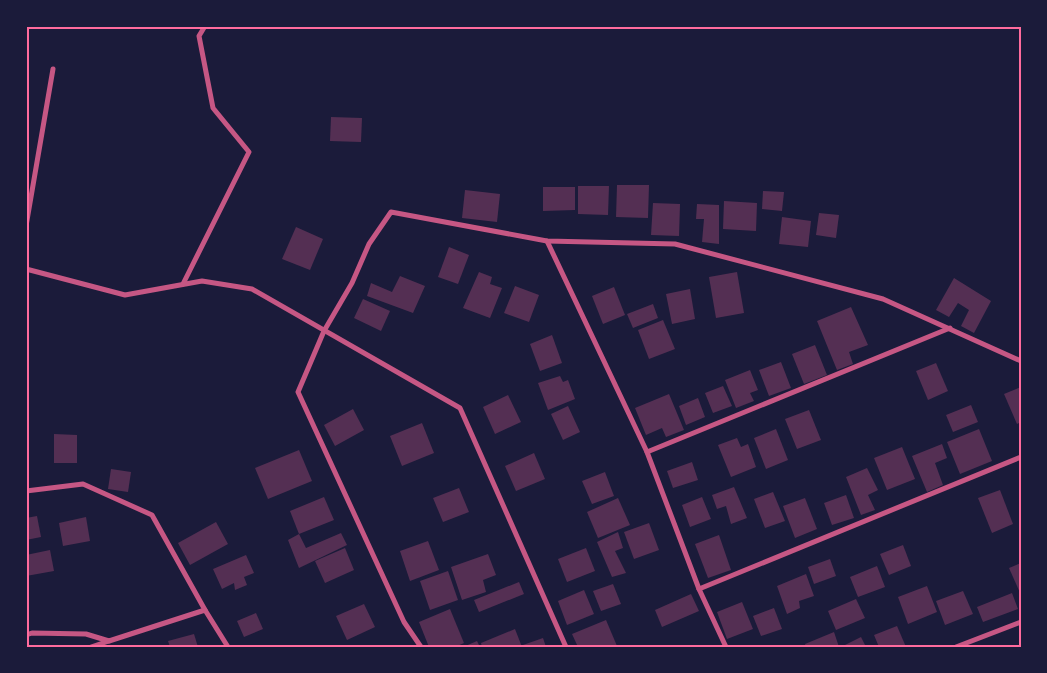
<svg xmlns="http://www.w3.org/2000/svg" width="1047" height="673" font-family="Ubuntu,sans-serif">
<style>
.building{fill:#542f53}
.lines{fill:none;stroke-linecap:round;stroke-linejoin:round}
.minor{stroke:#c65784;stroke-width:5}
.neatline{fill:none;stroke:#ff6b9d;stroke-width:2}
</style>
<rect width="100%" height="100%" fill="#1b1b3a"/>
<g class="building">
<path d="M331,117L362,118L361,142L330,141Z"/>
<path d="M617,185H649L648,218L616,217Z"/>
<path d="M578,186H609L608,215L578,214Z"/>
<path d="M543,187H575V210L543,211Z"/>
<path d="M465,190L500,194L497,222L462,218Z"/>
<path d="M763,191L784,192L782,211L762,209Z"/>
<path d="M724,201L757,203L756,231L723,229Z"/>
<path d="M653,203L680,204L679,236L651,235Z"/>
<path d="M697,204L719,205V244L702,242L704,219H696Z"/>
<path d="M819,213L839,215L836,238L816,235Z"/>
<path d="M782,217L811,221L808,247L779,244Z"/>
<path d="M296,227L323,239L310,270L282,259Z"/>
<path d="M449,247L469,255L458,284L438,277Z"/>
<path d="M479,272L492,277L490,284L502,288L490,318L463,308Z"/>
<path d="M737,272L744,313L716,318L709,277Z"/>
<path d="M400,276L425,286L413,313L367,296L371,283L392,292Z"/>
<path d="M954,278L991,301L974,333L961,326L969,310L958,303L949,317L936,310Z"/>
<path d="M515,286L539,295L529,322L504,313Z"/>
<path d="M614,287L625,315L603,324L592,296Z"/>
<path d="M690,289L695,319L672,324L666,294Z"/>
<path d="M363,299L390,311L381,331L354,318Z"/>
<path d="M653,304L658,318L633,328L627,314Z"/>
<path d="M851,307L868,345L849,352L853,364L837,370L817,321Z"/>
<path d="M663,320L675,349L649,359L638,330Z"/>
<path d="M552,335L562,363L540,371L530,344Z"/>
<path d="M815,345L827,375L804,384L792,354Z"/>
<path d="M781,362L791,388L769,396L759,370Z"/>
<path d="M936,363L948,391L928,400L916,371Z"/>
<path d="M750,370L758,390L750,393L754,401L736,408L725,380Z"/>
<path d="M560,376L563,382L568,380L575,399L548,410L538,383Z"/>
<path d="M723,386L732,406L713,413L705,393Z"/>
<path d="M1021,387V422L1017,424L1004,394Z"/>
<path d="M669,394L684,430L666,437L662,428L646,435L635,408Z"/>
<path d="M508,395L521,422L495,434L483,407Z"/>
<path d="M698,398L705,417L686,425L679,406Z"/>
<path d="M971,405L978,422L953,432L946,415Z"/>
<path d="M568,406L580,432L563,440L551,414Z"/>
<path d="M353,409L364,430L335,446L324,425Z"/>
<path d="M809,410L821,440L797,449L785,419Z"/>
<path d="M422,423L434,453L402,466L390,436Z"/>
<path d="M776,429L788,460L766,469L754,438Z"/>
<path d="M979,429L992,461L960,474L947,442Z"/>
<path d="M54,434L77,435V463H54Z"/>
<path d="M737,438L741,447L748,444L756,467L731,477L718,445Z"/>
<path d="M942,444L947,458L935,463L943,485L927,492L912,456Z"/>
<path d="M902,447L915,479L887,490L874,458Z"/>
<path d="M299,450L312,481L268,499L255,468Z"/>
<path d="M534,453L545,479L516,491L505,466Z"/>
<path d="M692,462L698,480L673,488L667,471Z"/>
<path d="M867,468L878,490L868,495L875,510L861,515L846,477Z"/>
<path d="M111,469L131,472L128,492L108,489Z"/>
<path d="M605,472L614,496L592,504L582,481Z"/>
<path d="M734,487L747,518L731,524L726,506L717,509L712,495Z"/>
<path d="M459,488L469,512L443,522L433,498Z"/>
<path d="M1000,490L1013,524L992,533L978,498Z"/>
<path d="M773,492L785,521L765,528L754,499Z"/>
<path d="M846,495L854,518L832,525L824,503Z"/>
<path d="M324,497L334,520L299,534L290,511Z"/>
<path d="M702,497L711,519L690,527L682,505Z"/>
<path d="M618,498L630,525L598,538L587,512Z"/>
<path d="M805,498L817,529L795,538L783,506Z"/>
<path d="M37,516L41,537L26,540V518Z"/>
<path d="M86,517L90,541L63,546L59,523Z"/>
<path d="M216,522L228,544L190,565L178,543Z"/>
<path d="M649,523L659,550L634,559L624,532Z"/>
<path d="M618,532L623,548L615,551L626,573L612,577L597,542Z"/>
<path d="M341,533L347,545L299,568L288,540L299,534L306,548Z"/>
<path d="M719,535L731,570L708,578L695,544Z"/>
<path d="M428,541L439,570L410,581L400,551Z"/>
<path d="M903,545L911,566L889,575L880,554Z"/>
<path d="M345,548L354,570L325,583L315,561Z"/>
<path d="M586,548L595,571L567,582L558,559Z"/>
<path d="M50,550L54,571L26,576V555Z"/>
<path d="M488,554L496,575L483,580L486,592L462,600L451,567Z"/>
<path d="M246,555L254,573L244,577L247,585L235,590L234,583L222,589L213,569Z"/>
<path d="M830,559L836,576L814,584L808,567Z"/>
<path d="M1021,563V595L1009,568Z"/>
<path d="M877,566L885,587L858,597L850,577Z"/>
<path d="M448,571L458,600L430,610L420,581Z"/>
<path d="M806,574L814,596L799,601L800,608L787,614L777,586Z"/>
<path d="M519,582L524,594L479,612L474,600Z"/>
<path d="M613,584L621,604L601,611L593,591Z"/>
<path d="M927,586L937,612L908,624L898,597Z"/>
<path d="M584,590L594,614L567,625L558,601Z"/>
<path d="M963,591L973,614L945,625L936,601Z"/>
<path d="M1012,593L1018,609L983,622L977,607Z"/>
<path d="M691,594L699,611L662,627L655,610Z"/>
<path d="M856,599L865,618L836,630L828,611Z"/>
<path d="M742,602L753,629L727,639L717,612Z"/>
<path d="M364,604L375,627L347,640L336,616Z"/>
<path d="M774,608L782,629L761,636L753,616Z"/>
<path d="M450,609L464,643L455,647H429L419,622Z"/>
<path d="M256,613L263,629L244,637L237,621Z"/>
<path d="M606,620L617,646L578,647L572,634Z"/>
<path d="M897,626L906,647H879L874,635Z"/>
<path d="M515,629L522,647H482L481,643Z"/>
<path d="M834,632L839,647H806L805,644Z"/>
<path d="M194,634L198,647H170L168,641Z"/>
<path d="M861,637L866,647H841Z"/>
<path d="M543,638L546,647H524L523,645Z"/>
<path d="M477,641L480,647H463Z"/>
</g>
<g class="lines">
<g class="minor">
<path d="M26,226L53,69"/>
<path d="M547,241L647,452L699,589L726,647"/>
<path d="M26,269L125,295L202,281L252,289L460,408L566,647"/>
<path d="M183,284L249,152L213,108L199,36L205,26"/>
<path d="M647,452L950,328"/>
<path d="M26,491L83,484L152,515L205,610"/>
<path d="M699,589L1021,457"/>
<path d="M26,635L32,633L86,634L109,641L205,610L228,647"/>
<path d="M91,647L109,641"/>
<path d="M421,647L404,622L298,392L324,331L352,283L369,244L391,212L547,241L675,244L883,299L1021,361"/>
<path d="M956,647L1021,622"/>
</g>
</g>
<rect width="1047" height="673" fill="none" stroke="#1b1b3a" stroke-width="55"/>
<rect x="28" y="28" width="992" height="618" class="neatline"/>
</svg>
